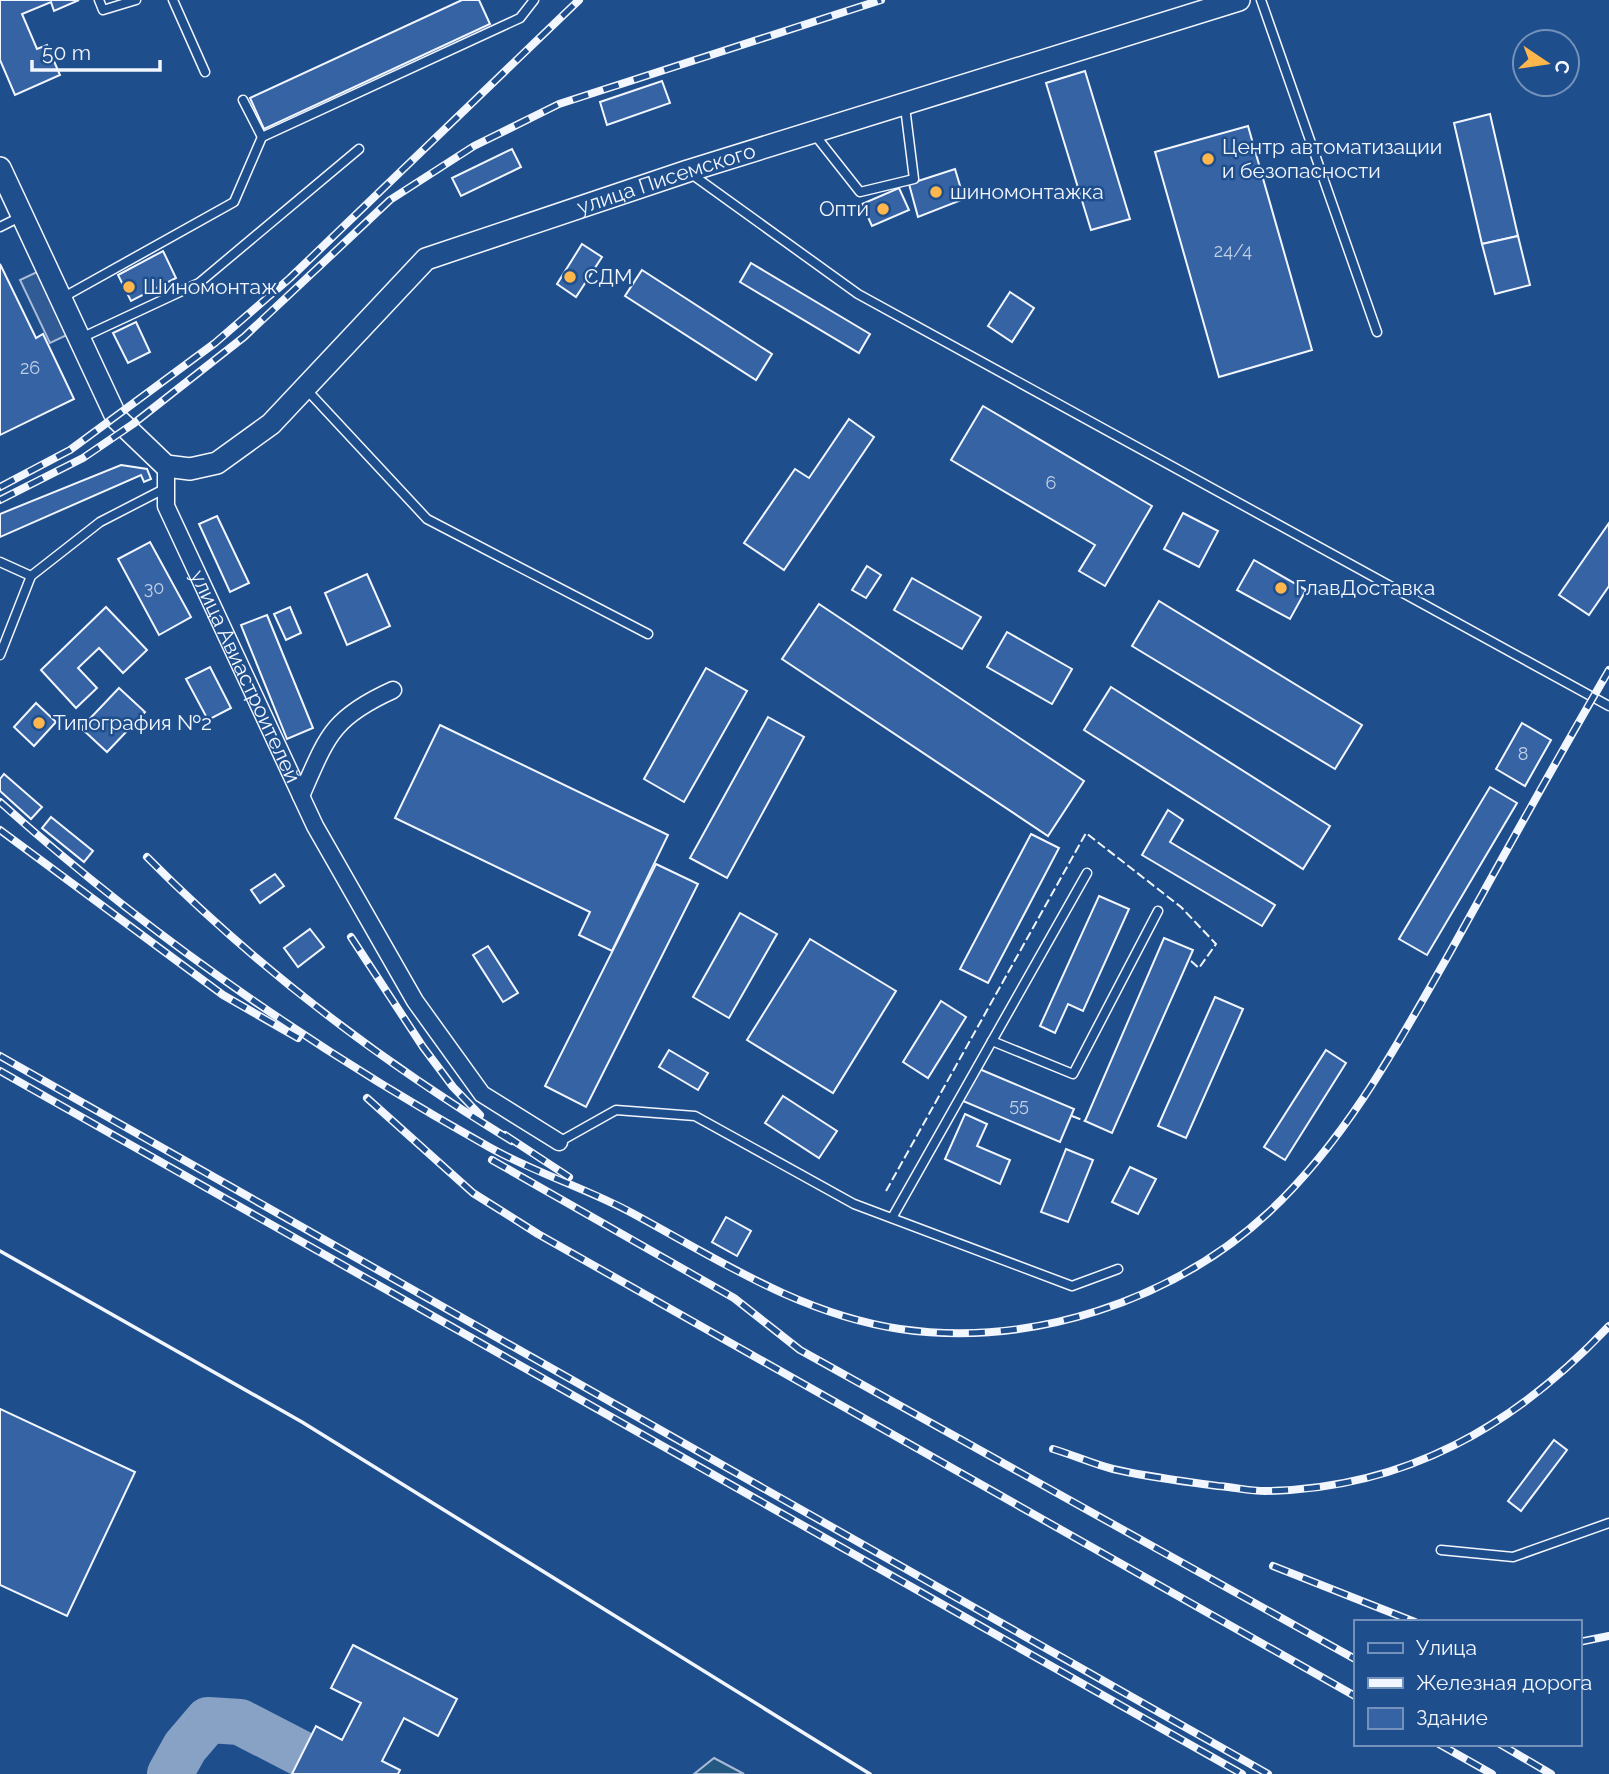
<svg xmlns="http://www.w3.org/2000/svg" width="1609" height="1774" font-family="Raleway,sans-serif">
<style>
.green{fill:#245a82;stroke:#a8bbd7;stroke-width:2}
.parking{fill:#305b95;stroke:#a8bbd7;stroke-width:2}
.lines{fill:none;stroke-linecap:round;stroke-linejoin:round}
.taxiway{stroke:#88a2c6;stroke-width:46}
.building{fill:#3563a3;stroke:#f2f6ff;stroke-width:2}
.lane-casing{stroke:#f2f6ff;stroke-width:11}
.street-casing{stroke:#f2f6ff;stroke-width:19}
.secondary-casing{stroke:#f2f6ff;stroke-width:24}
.lane{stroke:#1f4e8c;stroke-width:8}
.street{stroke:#1f4e8c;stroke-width:16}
.secondary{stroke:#1f4e8c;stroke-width:21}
.rail-casing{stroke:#f2f6ff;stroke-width:8}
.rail{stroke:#1f4e8c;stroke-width:5;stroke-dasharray:16;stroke-linecap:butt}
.fence{stroke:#f2f6ff;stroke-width:2;stroke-dasharray:9 3.5;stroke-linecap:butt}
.wall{stroke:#f2f6ff;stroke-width:3.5}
.poi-dot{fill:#ffb74d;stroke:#1f4e8c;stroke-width:2.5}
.labels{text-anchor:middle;stroke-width:5;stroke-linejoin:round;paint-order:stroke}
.number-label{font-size:18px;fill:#c3d1e8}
.poi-label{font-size:21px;fill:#f2f6ff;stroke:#1f4e8c;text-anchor:start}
.street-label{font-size:21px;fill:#f2f6ff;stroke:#1f4e8c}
</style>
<rect width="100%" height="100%" fill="#1f4e8c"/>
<path class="green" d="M714,1758L744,1774H694Z"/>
<path class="parking" d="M39,271L69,334L50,343L20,280Z"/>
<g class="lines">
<path class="taxiway" d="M170,1774L185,1747L208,1720L240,1722L302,1754"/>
</g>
<g class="building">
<path d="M0,0H79L54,11L51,2L22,14L37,49L47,45L60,75L15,95L0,60Z"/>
<path d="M462,0H479L490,24L264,129L250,98Z"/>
<path d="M1085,71L1130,219L1091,230L1046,83Z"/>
<path d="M662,81L670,103L607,125L600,102Z"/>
<path d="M1490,114L1518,236L1482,244L1454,123Z"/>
<path d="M1248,126L1312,350L1219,377L1155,152Z"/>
<path d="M512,149L521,167L461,196L452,178Z"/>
<path d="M955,169L964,199L918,217L909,184Z"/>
<path d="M899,188L909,210L872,226L862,204Z"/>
<path d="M1518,236L1530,285L1495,294L1482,244Z"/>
<path d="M582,244L602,257L576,297L557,284Z"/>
<path d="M163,251L176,278L131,301L118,275Z"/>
<path d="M751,263L870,334L859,353L740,282Z"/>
<path d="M0,264L36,338L43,334L74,399L0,435Z"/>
<path d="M642,270L772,354L756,380L625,296Z"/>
<path d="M1010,292L1034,308L1012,342L988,326Z"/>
<path d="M136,322L150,352L128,363L113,333Z"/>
<path d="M983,406L1152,506L1105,586L1079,571L1095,545L951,460Z"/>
<path d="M849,419L874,437L784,570L744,543L795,469L809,478Z"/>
<path d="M121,465L147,469L151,479L144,482L141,475L0,537V514Z"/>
<path d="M1183,513L1218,531L1199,567L1164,549Z"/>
<path d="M217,516L249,583L230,592L199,524Z"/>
<path d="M1609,523V586L1589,615L1559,595Z"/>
<path d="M150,542L191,617L159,635L118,559Z"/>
<path d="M1254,560L1306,590L1290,619L1237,590Z"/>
<path d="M867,566L881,575L866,598L852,590Z"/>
<path d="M367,574L390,626L347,645L325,593Z"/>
<path d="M912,578L981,617L962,649L894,610Z"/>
<path d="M1159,601L1362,725L1335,769L1132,646Z"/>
<path d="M819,604L1084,781L1048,836L782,659Z"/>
<path d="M106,607L147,650L123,673L99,648L78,668L97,688L76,708L41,670Z"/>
<path d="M290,607L301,633L286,640L274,614Z"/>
<path d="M267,615L313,728L287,739L241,625Z"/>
<path d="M1007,632L1072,669L1052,704L987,667Z"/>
<path d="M210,667L231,708L208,720L186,679Z"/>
<path d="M706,668L747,691L684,802L644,779Z"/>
<path d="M1111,687L1330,826L1303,869L1084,730Z"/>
<path d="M119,688L145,712L107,752L81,728Z"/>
<path d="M36,703L56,722L34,746L14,727Z"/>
<path d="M768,717L804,737L727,878L690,858Z"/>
<path d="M1522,723L1551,740L1525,786L1496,769Z"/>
<path d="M440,725L668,835L612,951L579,935L590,912L395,818Z"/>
<path d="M4,774L42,807L31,819L0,791V779Z"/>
<path d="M1490,787L1517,803L1427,955L1399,939Z"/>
<path d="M1168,810L1183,820L1170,842L1275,905L1262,926L1142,855Z"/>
<path d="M51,817L93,851L84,862L42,828Z"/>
<path d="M1031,834L1059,848L988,983L960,969Z"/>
<path d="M656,864L698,884L586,1107L545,1086Z"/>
<path d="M275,874L284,886L260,903L251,890Z"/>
<path d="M1099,896L1129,909L1083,1011L1068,1004L1055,1033L1040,1026Z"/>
<path d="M740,913L777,934L729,1018L693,997Z"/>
<path d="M310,929L324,947L298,967L284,948Z"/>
<path d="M1164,938L1193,950L1112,1133L1085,1121Z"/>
<path d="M810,939L896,991L833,1093L747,1040Z"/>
<path d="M488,946L518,993L503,1002L473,955Z"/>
<path d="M1215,997L1243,1009L1186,1138L1158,1126Z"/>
<path d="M941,1001L966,1017L928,1078L903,1062Z"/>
<path d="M669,1050L708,1073L698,1090L659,1067Z"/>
<path d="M1326,1050L1346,1063L1285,1160L1264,1147Z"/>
<path d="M977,1068L1074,1109L1060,1142L963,1101Z"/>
<path d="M783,1096L837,1131L819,1158L765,1123Z"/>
<path d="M965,1114L987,1124L977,1146L1010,1160L1000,1184L945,1159Z"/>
<path d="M1066,1149L1093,1160L1068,1222L1041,1212Z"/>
<path d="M1130,1167L1156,1179L1138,1214L1112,1202Z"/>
<path d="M726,1217L751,1231L737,1256L712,1242Z"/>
<path d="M0,1409L135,1472L67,1616L0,1585Z"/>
<path d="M1554,1440L1567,1450L1521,1511L1508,1501Z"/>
<path d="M353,1645L457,1699L438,1736L404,1718L382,1761L400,1770L398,1774H292L316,1726L342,1740L361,1703L331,1688Z"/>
</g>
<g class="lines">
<g class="lane-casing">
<g id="lane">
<path d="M99,0L103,10L136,0"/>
<path d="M173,0L205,72"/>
<path d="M1261,0L1377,332"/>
<path d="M243,100L262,137"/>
<path d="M815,135L860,192L914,179L905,107"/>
<path d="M690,173L858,294L1609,706"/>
<path d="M0,227L20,217"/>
<path d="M62,298L234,202L262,137L520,18L534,0"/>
<path d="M81,338L199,283L359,149"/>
<path d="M305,388L427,519L648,634"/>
<path d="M0,562L31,576"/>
<path d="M0,655L31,576L100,522L166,488"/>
<path d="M992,1041L1073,1074L1158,911"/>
<path d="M559,1142L616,1110L695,1116L854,1204L1072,1286L1118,1269"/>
<path d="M892,1218L1087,873"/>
<path d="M1441,1550L1513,1557L1609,1523"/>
</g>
</g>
<g class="street-casing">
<g id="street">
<path id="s1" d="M166,466V506L315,826L415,1001L482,1094L559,1142"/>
<path d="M301,796C327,737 331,718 393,690"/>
</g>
</g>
<g class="secondary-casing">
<g id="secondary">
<path id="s2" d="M0,168L117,419L166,466L190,469L217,463L271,424L426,259L688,171L1239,0"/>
</g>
</g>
<use href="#lane" class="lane"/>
<use href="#street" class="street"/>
<use href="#secondary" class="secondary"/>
<g class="rail-casing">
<g id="rail">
<path d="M0,487L70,450L215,343L290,278L579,0"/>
<path d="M0,500L83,458L133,424L244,337L390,200L474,146L559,104L881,0"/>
<path d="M0,802C147,934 316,1050 489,1147C535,1173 586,1188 632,1213C719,1260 800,1314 900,1329C1030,1348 1173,1301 1269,1212C1346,1140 1398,1044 1449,954C1502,859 1554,764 1609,670"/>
<path d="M0,830L223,995L298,1038"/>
<path d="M147,857C257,968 379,1060 512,1141"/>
<path d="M351,937L423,1047L453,1087L480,1115"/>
<path d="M0,1056L1268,1774"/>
<path d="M0,1071L1242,1774"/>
<path d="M367,1098L473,1193L538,1234L1355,1696"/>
<path d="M505,1135L569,1177"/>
<path d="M492,1160L734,1298L800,1350L1355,1659"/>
<path d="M1053,1449C1073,1455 1093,1464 1113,1469C1147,1477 1183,1481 1218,1486C1233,1487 1250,1491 1265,1491C1405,1489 1515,1426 1609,1326"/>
<path d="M1273,1566L1415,1622"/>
<path d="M1579,1642L1609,1636"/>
<path d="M1439,1744L1492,1774"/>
<path d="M1500,1744L1551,1774"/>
</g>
</g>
<use href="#rail" class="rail"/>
<g class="fence">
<path d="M1072,1116L1085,1121"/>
<path d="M886,1191L1086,833L1181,907L1216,944L1199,968L1191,961"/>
</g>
<path class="wall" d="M0,1251L302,1422L870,1774"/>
</g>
<g class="poi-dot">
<circle cx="1208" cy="159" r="7"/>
<circle cx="936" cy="192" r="7"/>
<circle cx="883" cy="209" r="7"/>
<circle cx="570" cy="277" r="7"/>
<circle cx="129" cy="287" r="7"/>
<circle cx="1281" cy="588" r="7"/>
<circle cx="39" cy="723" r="7"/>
</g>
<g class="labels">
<g class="number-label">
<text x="1233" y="257">24/4</text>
<text x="30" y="374">26</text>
<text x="1051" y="489">6</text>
<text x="154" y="594">30</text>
<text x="1523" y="760">8</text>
<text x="1019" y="1111">55</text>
</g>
<g class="poi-label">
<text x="1222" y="154">Центр автоматизации<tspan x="1222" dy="24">и безопасности</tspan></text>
<text x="950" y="199">шиномонтажка</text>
<text x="869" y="216" text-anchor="end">Опти</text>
<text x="584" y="284">СДМ</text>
<text x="143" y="294">Шиномонтаж</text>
<text x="1295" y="595">ГлавДоставка</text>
<text x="53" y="730">Типография №2</text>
</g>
<g class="street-label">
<text dy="7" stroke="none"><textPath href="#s2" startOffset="943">улица Писемского</textPath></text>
<text dy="7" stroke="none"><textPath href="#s1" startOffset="228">улица Авиастроителей</textPath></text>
</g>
</g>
<rect x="1354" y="1620" width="228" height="126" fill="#1f4e8c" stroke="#7391ba" stroke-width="2"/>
<rect x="1368" y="1643" width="35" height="10" fill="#1f4e8c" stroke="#7391ba" stroke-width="2"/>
<text x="1416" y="1655" font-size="21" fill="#f2f6ff">Улица</text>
<rect x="1368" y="1678" width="35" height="10" fill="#f2f6ff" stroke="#7391ba" stroke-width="2"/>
<text x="1416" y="1690" font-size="21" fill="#f2f6ff">Железная дорога</text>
<rect x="1368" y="1708" width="35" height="21" fill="#3563a3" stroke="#7391ba" stroke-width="2"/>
<text x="1416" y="1725" font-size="21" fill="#f2f6ff">Здание</text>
<g transform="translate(1546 63) rotate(103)"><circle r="33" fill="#1f4e8c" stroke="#7391ba" stroke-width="2"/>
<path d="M0-5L12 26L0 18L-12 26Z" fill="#ffb74d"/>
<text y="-10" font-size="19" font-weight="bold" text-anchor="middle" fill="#f2f6ff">С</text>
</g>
<path d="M32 60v10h128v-10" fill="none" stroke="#f2f6ff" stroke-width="3.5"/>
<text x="42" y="60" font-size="21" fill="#f2f6ff" stroke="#1f4e8c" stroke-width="5" paint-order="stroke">50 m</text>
</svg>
